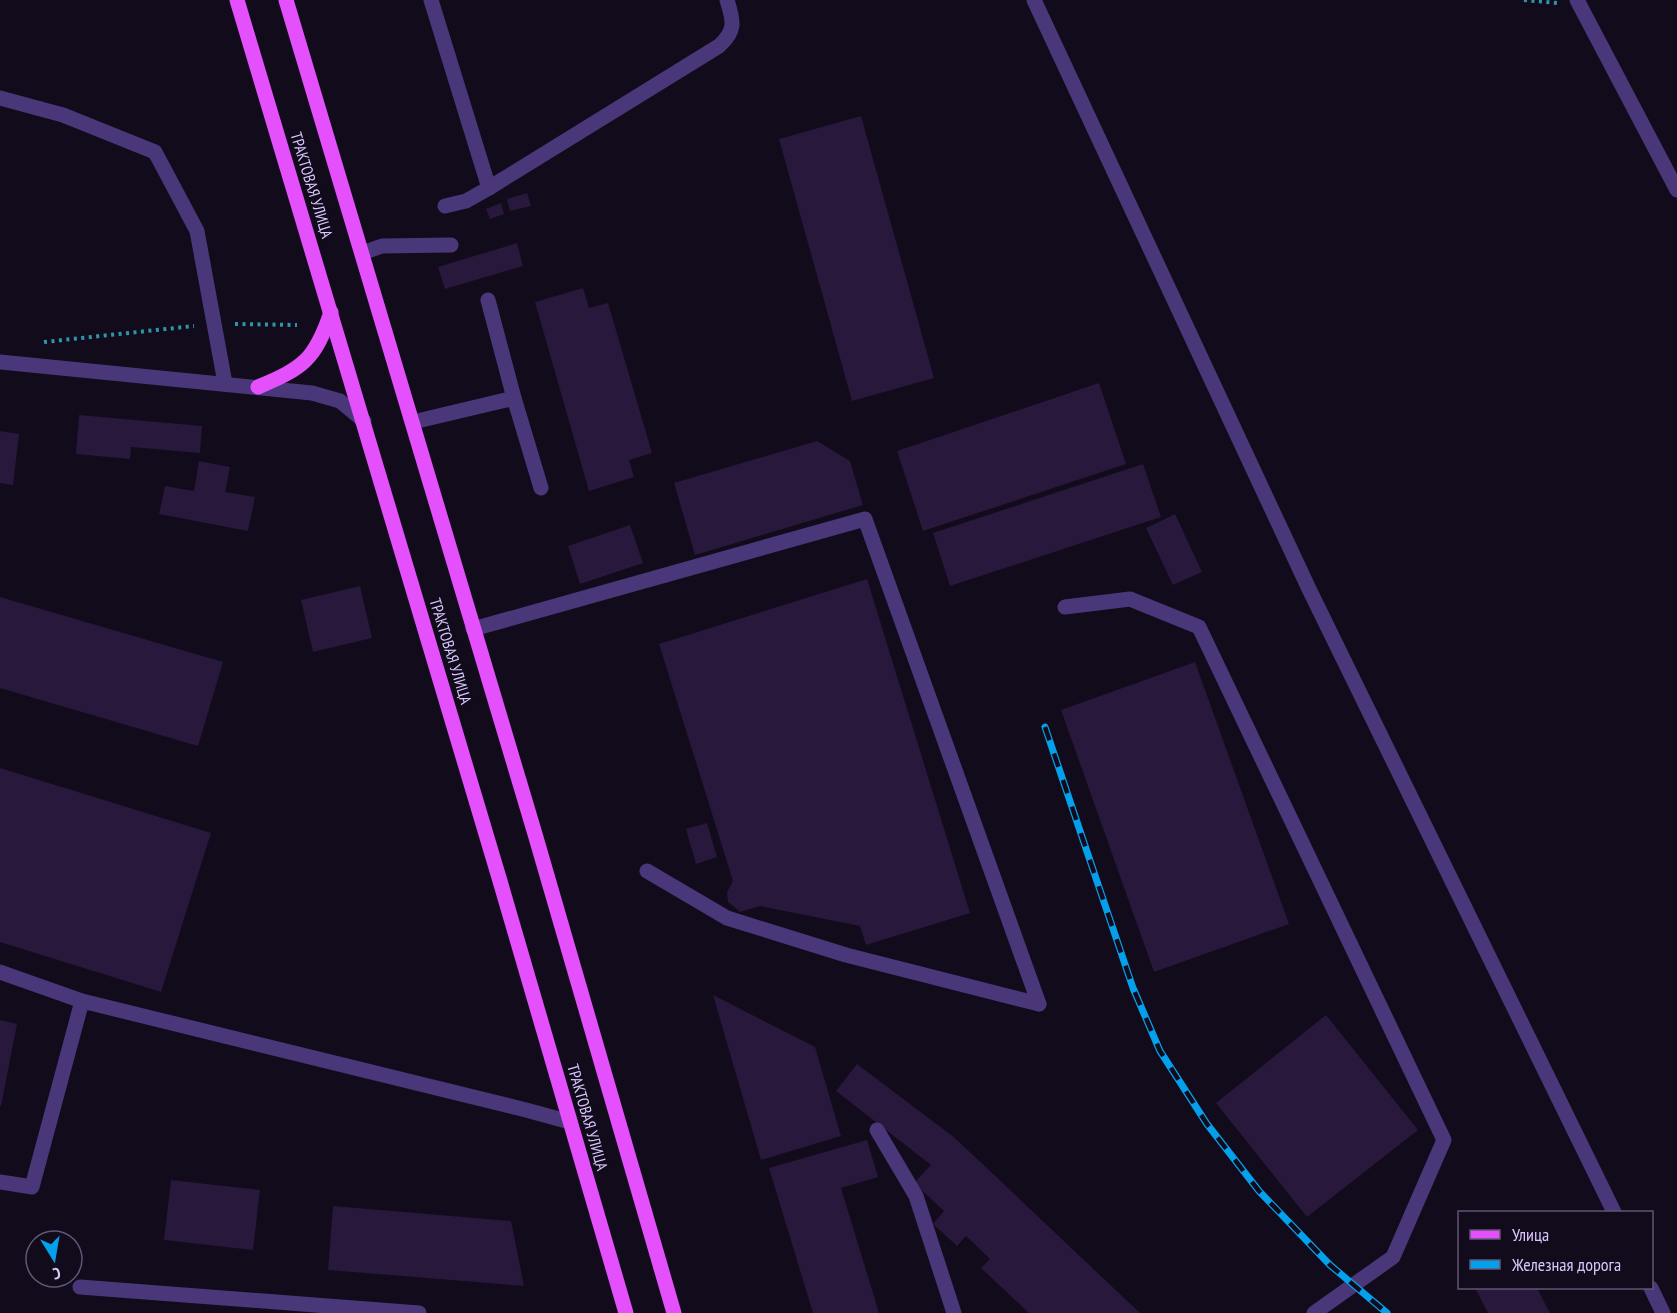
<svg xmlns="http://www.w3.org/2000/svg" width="1677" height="1313" font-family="'PT Sans Narrow',sans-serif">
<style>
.building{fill:#27183c}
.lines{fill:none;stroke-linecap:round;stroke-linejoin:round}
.path{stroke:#2e96aa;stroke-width:4;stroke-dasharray:3 4.5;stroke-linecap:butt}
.minor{stroke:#49377a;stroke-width:15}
.major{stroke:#e350fc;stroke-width:15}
.rail-casing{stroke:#04a0ec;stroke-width:7}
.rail{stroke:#120b1b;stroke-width:4.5;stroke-dasharray:14;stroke-linecap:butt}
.labels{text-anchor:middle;stroke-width:5;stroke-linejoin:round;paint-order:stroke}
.street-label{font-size:16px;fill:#dac7fe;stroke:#120b1b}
</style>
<rect width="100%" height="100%" fill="#120b1b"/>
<g class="building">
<path d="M861,116L934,378L852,401L779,139Z"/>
<path d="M527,193L531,206L510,211L507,199Z"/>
<path d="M501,203L504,214L490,219L486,209Z"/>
<path d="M517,243L523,266L445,289L438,267Z"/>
<path d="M583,288L589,308L608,303L652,453L629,460L634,477L589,491L535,302Z"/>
<path d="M1099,383L1126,464L923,531L897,451Z"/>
<path d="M79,415L202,426L200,453L131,447L130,459L76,454Z"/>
<path d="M0,431L19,434L13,485L0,483Z"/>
<path d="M817,441L850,461L863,505L695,555L674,483Z"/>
<path d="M199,461L230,467L225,492L255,497L248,531L159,514L165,486L194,491Z"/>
<path d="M1143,464L1161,517L950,586L933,533Z"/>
<path d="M1175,514L1202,572L1173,585L1146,528Z"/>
<path d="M630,525L643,563L580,584L568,546Z"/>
<path d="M867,579L970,913L866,945L860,926L760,906L740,912L728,902L727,892L733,881L659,644Z"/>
<path d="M360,586L372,638L313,652L301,600Z"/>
<path d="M0,597L223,662L198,746L0,688Z"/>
<path d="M1195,662L1289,924L1154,972L1061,710Z"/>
<path d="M0,768L211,833L161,992L0,942Z"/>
<path d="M707,823L717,857L696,864L686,829Z"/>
<path d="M713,995L815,1047L841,1136L761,1160Z"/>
<path d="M1326,1015L1418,1130L1307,1217L1216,1103Z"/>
<path d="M0,1020L17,1024L1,1106H0Z"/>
<path d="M857,1064L955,1138L1140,1313H1029L981,1268L990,1259L966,1236L957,1246L933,1224L944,1211L914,1183L931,1165L836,1091Z"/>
<path d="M867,1140L878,1177L841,1188L879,1313H813L769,1168Z"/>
<path d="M171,1180L260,1190L253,1250L164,1240Z"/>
<path d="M333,1206L511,1221L524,1286L328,1270Z"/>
<path d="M1475,1288H1537L1550,1313H1488Z"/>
</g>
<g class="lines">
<g class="path">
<path d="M1524,0L1557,3"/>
<path d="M235,324L297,325"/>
<path d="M44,342L194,326"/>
</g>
<g class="minor">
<path d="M431,0L489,188"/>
<path d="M1034,0L1309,589L1614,1212"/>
<path d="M1577,0L1677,190"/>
<path d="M0,98L63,115L155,152L197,231L225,383"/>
<path d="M445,206L466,201L489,188L719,46C737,30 733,20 727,0"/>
<path d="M362,253L382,246L451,245"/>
<path d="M488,300L514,398"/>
<path d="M0,362L312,393L340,401L364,421"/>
<path d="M413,422L514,398L541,488"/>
<path d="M1065,607L1130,599L1199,627L1444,1140L1393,1257L1314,1313"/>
<path d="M473,629L865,519L1039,1004"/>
<path d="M647,871L727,918L846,955L1039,1004"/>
<path d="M0,972L82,1001"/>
<path d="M877,1130L916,1196L954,1313"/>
<path d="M0,1182L32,1187L82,1001L526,1110L570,1122"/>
<path d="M80,1287L419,1313"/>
<path d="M1651,1288L1663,1313"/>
</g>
<g class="major">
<path d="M237,0L500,881L626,1313"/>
<path d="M286,0L535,834L674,1313"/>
<path d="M258,387C303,368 315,360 331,312"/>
</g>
<g class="rail-casing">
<path id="rail" d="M1045,727L1133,988L1160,1051L1207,1124L1259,1191L1330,1265L1387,1313"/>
</g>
<use href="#rail" class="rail"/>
</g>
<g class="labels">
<g class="street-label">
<text transform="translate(312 185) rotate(73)" y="6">ТРАКТОВАЯ УЛИЦА</text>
<text transform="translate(451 651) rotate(73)" y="6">ТРАКТОВАЯ УЛИЦА</text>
<text transform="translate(588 1117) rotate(74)" y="6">ТРАКТОВАЯ УЛИЦА</text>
</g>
</g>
<rect x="1458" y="1211" width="195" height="78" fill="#120b1b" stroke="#625676" stroke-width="1.5"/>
<rect x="1470" y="1230" width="30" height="9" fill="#e350fc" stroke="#625676" stroke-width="1.5"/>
<text x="1512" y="1241" font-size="18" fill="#dac7fe">Улица</text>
<rect x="1470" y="1260" width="30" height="9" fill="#04a0ec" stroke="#625676" stroke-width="1.5"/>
<text x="1512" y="1271" font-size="18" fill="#dac7fe">Железная дорога</text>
<g transform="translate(54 1259) rotate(169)"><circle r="28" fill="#120b1b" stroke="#625676" stroke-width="1.5"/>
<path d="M0-4.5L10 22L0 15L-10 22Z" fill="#04a0ec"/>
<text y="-9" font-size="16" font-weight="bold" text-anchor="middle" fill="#dac7fe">С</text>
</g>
</svg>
